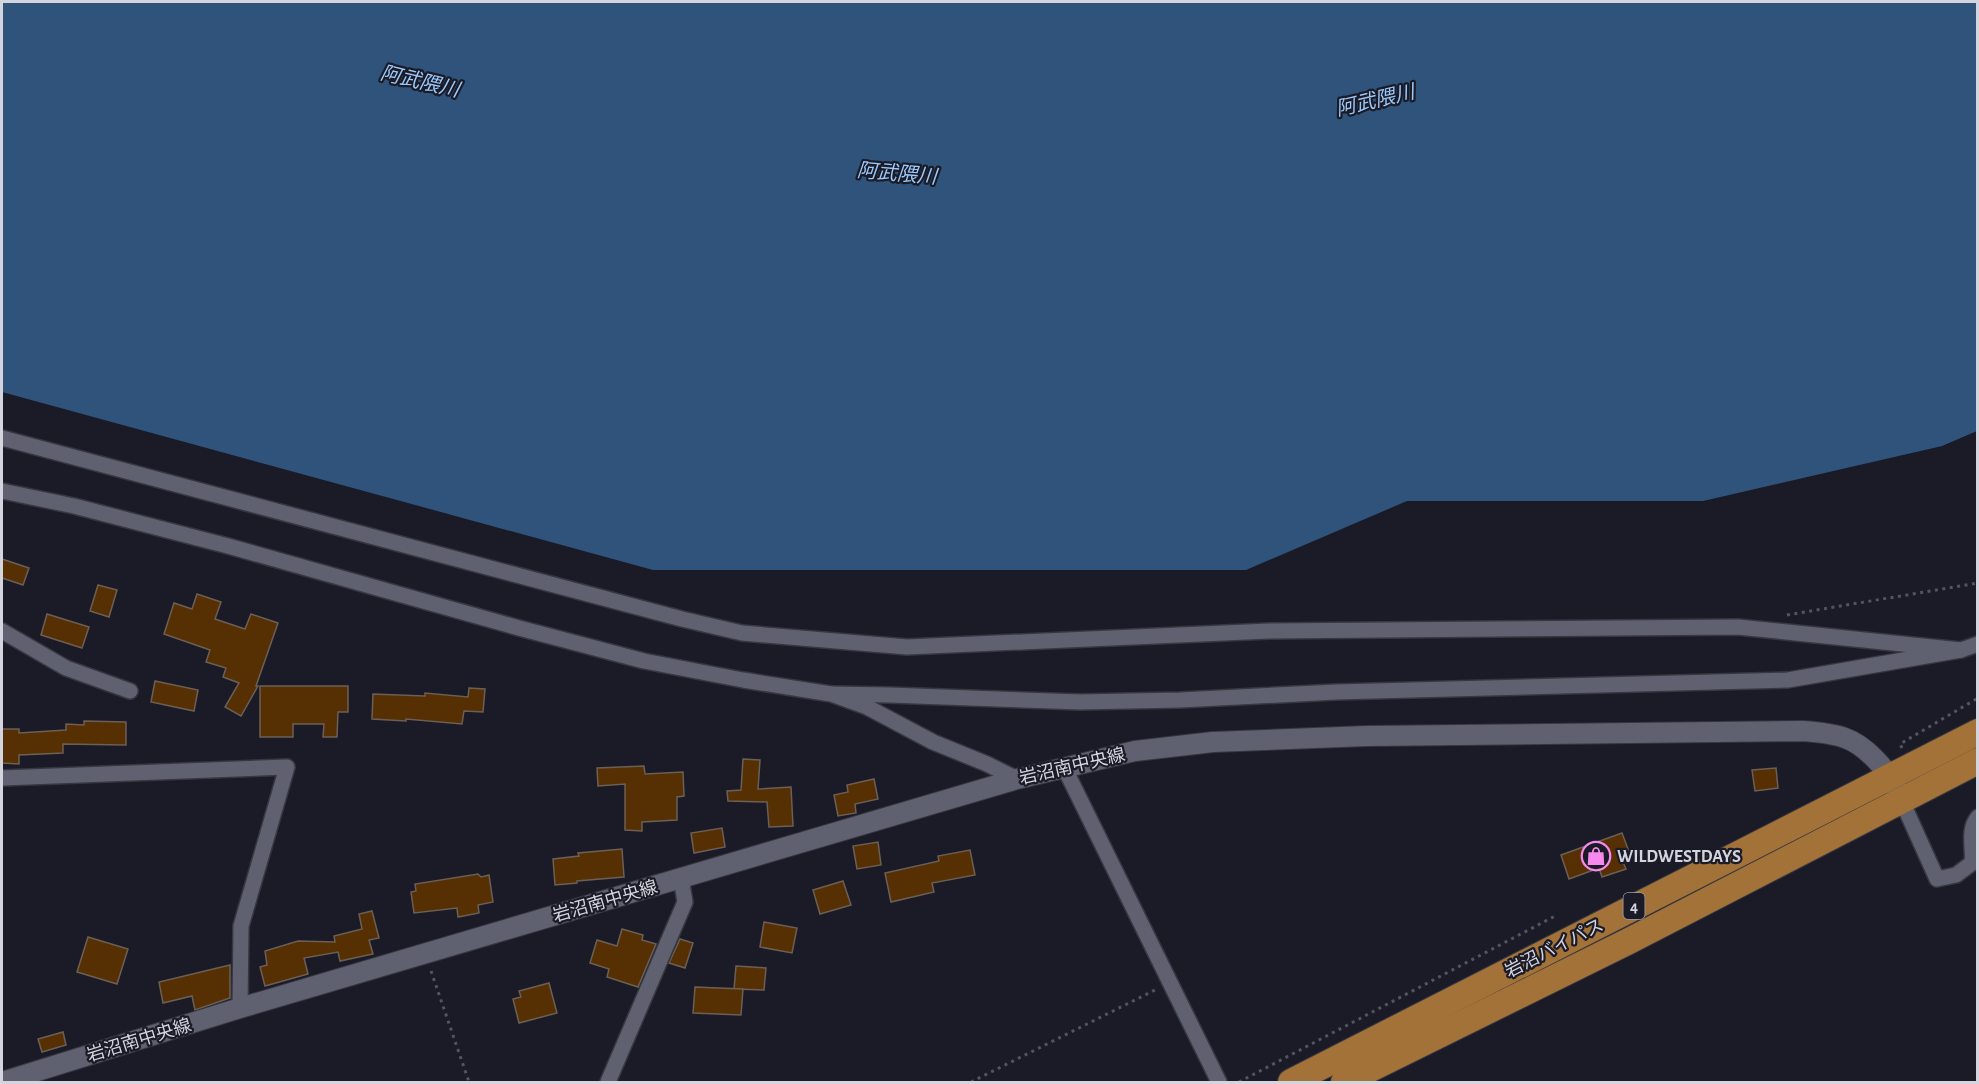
<svg xmlns="http://www.w3.org/2000/svg" width="1979" height="1084" font-family="'Alegreya Sans','Noto Sans JP',sans-serif">
<style>
.water{fill:#2f537a}
.building{fill:#563003;stroke:#6c5f55;stroke-width:1.5}
.lines{fill:none;stroke-linecap:round;stroke-linejoin:round}
.minor-casing{stroke:#363740;stroke-width:18}
.tertiary-casing{stroke:#363740;stroke-width:22}
.trunk-casing{stroke:#363740;stroke-width:28}
.path{stroke:#53545f;stroke-width:3;stroke-dasharray:3 4.5;stroke-linecap:butt}
.minor{stroke:#606170;stroke-width:15}
.tertiary{stroke:#606170;stroke-width:20}
.trunk{stroke:#a37238;stroke-width:26}
.labels{text-anchor:middle;stroke-width:4.5;stroke-linejoin:round;paint-order:stroke}
.shield{fill:#1a1b27;stroke:#9c9ca6;stroke-width:1.5}
.shield-label{font-size:16px;font-weight:bold;fill:#d3d4dd}
.street-label{font-size:18px;fill:#d3d4dd;stroke:#1a1b27}
.poi-label{font-size:18px;font-weight:bold;fill:#d3d4dd;stroke:#1a1b27;text-anchor:start}
.water-label{font-size:20px;font-style:italic;fill:#9bc8fa;stroke:#1a1b27}
</style>
<rect width="100%" height="100%" fill="#1a1b27"/>
<path class="water" d="M2,2H1977V431L1942,446L1703,501H1407L1246,570H653L2,392Z"/>
<g class="building">
<path d="M2,559L29,568L23,585L2,578Z"/>
<path d="M98,585L117,590L109,617L90,611Z"/>
<path d="M197,594L221,602L215,619L245,629L251,614L278,623L256,686H258L241,716L225,707L239,683L223,677L226,668L206,662L210,650L164,634L174,603L192,609Z"/>
<path d="M47,614L89,627L82,648L41,635Z"/>
<path d="M155,681L198,690L194,711L151,702Z"/>
<path d="M260,686H348V712H338L337,737H323L324,724H293V737H260Z"/>
<path d="M469,688L485,689L483,712L464,711L462,724L406,719V721L372,719L373,694L425,696V693L468,697Z"/>
<path d="M84,721L126,722V745L63,744V753L19,755V764L2,763V729H19V733L66,730V724L84,725Z"/>
<path d="M743,759L760,760L758,789L791,787L793,826L769,827L767,802L728,801L727,791L741,790Z"/>
<path d="M644,766L645,774L683,772L684,796L677,797V820L642,822V831L625,830V784L598,786L597,768Z"/>
<path d="M1776,768L1778,788L1755,791L1752,770Z"/>
<path d="M874,779L878,799L855,804L856,813L838,816L834,795L848,792L847,785Z"/>
<path d="M722,828L725,847L694,853L691,833Z"/>
<path d="M1622,833L1631,857L1622,860L1626,869L1602,877L1599,868L1569,879L1561,855Z"/>
<path d="M878,842L881,865L857,869L853,846Z"/>
<path d="M622,849L624,877L577,881V883L555,885L553,859L579,856L578,853Z"/>
<path d="M970,850L975,875L932,883L934,892L891,902L885,873L939,861L938,856Z"/>
<path d="M478,874L481,877L489,875L493,902L478,905L479,913L458,917L457,908L414,913L411,892L416,891L415,884Z"/>
<path d="M843,881L851,905L820,914L813,890Z"/>
<path d="M372,911L379,938L369,940L373,954L340,961L338,952L304,958L308,974L265,986L260,967L267,965L265,951L298,941L335,942L334,936L362,929L359,914Z"/>
<path d="M764,922L797,928L792,953L760,947Z"/>
<path d="M622,929L643,935L642,940L656,944L638,987L607,977L609,969L590,963L597,940L617,946Z"/>
<path d="M88,937L128,949L117,984L77,972Z"/>
<path d="M680,939L693,943L685,968L669,963Z"/>
<path d="M230,965V998L195,1010L192,996L163,1003L159,982Z"/>
<path d="M736,966L766,968L764,990L734,989Z"/>
<path d="M549,983L557,1013L519,1023L513,999L521,997L519,991Z"/>
<path d="M695,987L743,989L741,1015L693,1013Z"/>
<path d="M63,1032L66,1045L42,1052L38,1039Z"/>
</g>
<g class="lines">
<g class="minor-casing">
<g id="minor">
<path d="M2,438L682,619L742,633L907,647L1269,631L1738,627L1961,650"/>
<path d="M2,491L74,506L228,546L519,628L644,661L743,680L831,694L867,707L933,742L987,764L1017,779"/>
<path d="M2,631L66,668L130,691"/>
<path d="M832,694L889,695L1080,702L1180,700L1336,692L1788,680L1961,650L1978,644"/>
<path d="M1064,767L1219,1082"/>
<path d="M2,778L287,767L241,926L240,1008"/>
<path d="M1901,799L1937,879L1956,875L1972,863C1974,848 1967,830 1978,817"/>
<path d="M608,1082L685,902L681,878"/>
</g>
</g>
<g class="tertiary-casing">
<path id="tertiary" d="M2,1082L240,1008L1017,779L1135,751L1213,742L1367,736L1802,731C1816,732 1831,733 1845,738C1865,745 1887,769 1896,788"/>
</g>
<g class="trunk-casing">
<g id="trunk">
<path d="M1291,1082L1978,732"/>
<path d="M1344,1082L1629,941L1978,761"/>
</g>
</g>
<g class="path">
<path d="M1787,615L1978,583"/>
<path d="M1902,748L1900,744L1978,698"/>
<path d="M431,971L469,1082"/>
<path d="M971,1082L1155,990"/>
<path d="M1239,1082L1557,915"/>
</g>
<use href="#minor" class="minor"/>
<use href="#tertiary" class="tertiary"/>
<use href="#trunk" class="trunk"/>
</g>
<defs>
<g id="shop-ring" transform="scale(1.5)"><circle r="9.5" fill="#1a1b27" stroke="#f888eb" stroke-width="1.5"/><path d="M-5-2.5h2.3a2.7 3.5 0 0 1 5.4 0H5L5.5 6h-11ZM-1.5-2.5h3a1.5 2.3 0 0 0-3 0Z" fill="#f888eb"/></g>
</defs>
<g fill-rule="evenodd">
<use href="#shop-ring" x="1596" y="856"/>
</g>
<g class="labels">
<rect class="shield" x="1623.5" y="893" width="21" height="26" rx="4.5"/>
<g class="shield-label">
<text x="1634" y="912">4</text>
</g>
<g class="street-label">
<text transform="translate(1072 766) rotate(-13)" y="6">岩沼南中央線</text>
<text transform="translate(605 901) rotate(-16)" y="6">岩沼南中央線</text>
<text transform="translate(1554 948) rotate(-27)" y="6">岩沼バイパス</text>
<text transform="translate(139 1040) rotate(-17)" y="6">岩沼南中央線</text>
</g>
<g class="poi-label">
<text x="1617" y="862">WILDWESTDAYS</text>
</g>
<g class="water-label">
<text transform="translate(420 81) rotate(13)" y="7">阿武隈川</text>
<text transform="translate(1375 100) rotate(-13)" y="7">阿武隈川</text>
<text transform="translate(897 173) rotate(5)" y="7">阿武隈川</text>
</g>
</g>
<rect width="1979" height="1084" fill="none" stroke="#d3d4dd" stroke-width="6"/>
</svg>
